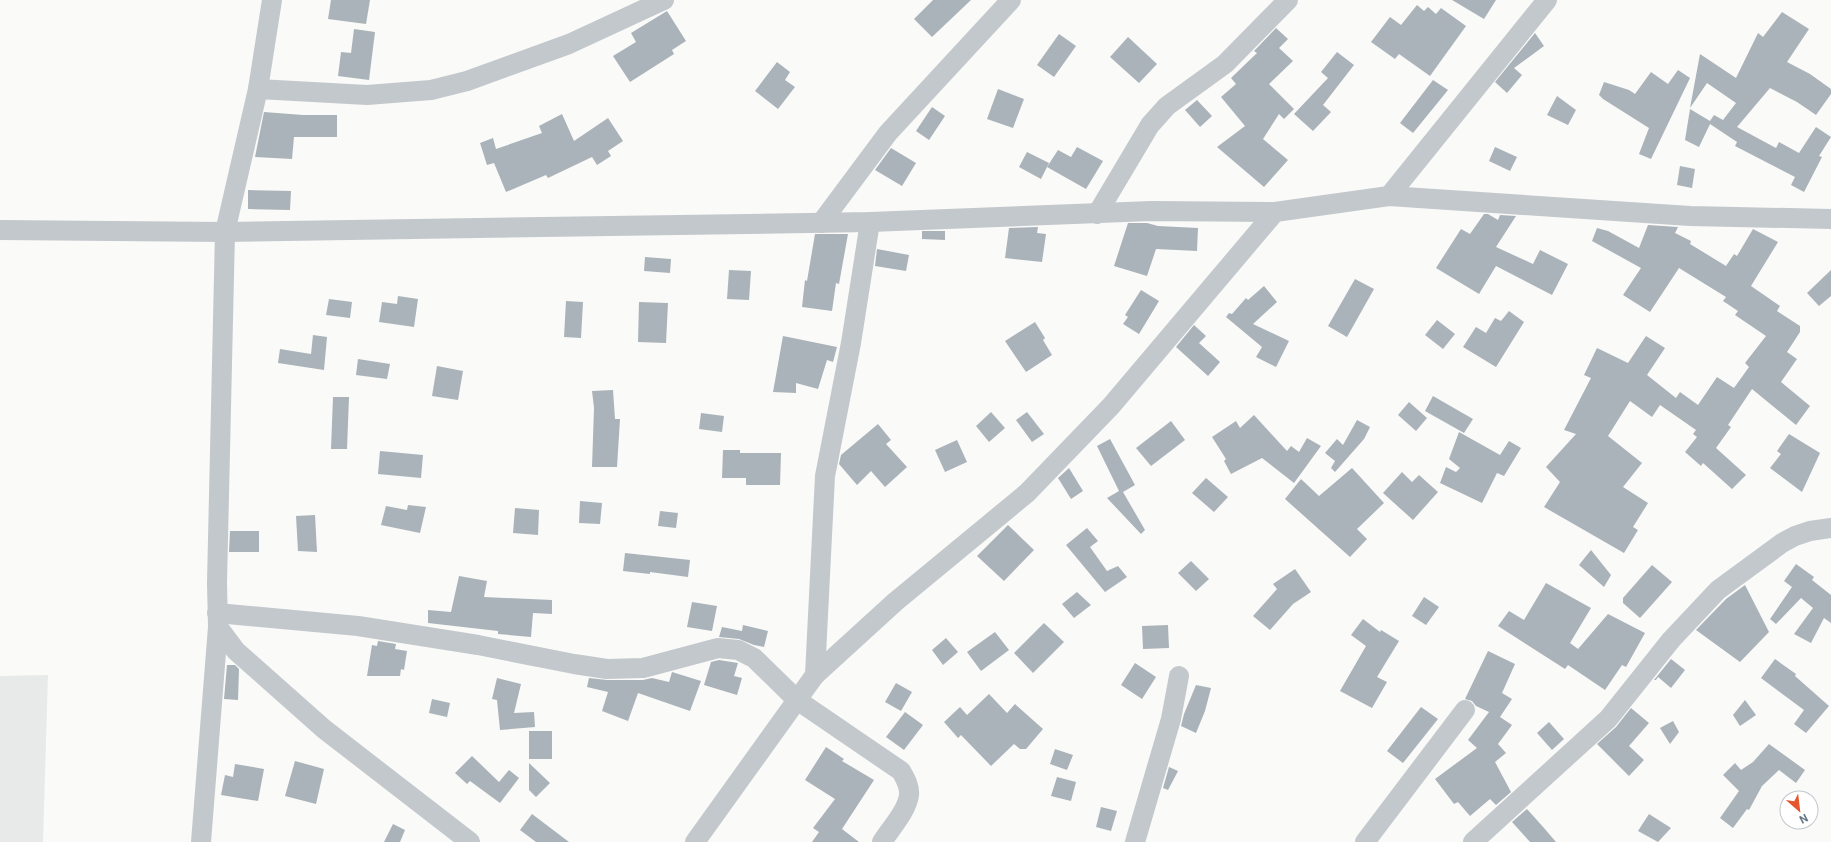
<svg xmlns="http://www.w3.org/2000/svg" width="1831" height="842" font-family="Roboto,sans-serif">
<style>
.built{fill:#e8e9e9}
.building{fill:#aab3b9}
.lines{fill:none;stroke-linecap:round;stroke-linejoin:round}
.street{stroke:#c3c8cc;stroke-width:20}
</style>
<rect width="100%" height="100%" fill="#fafaf8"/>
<path class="built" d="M48,675L43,842H0V676Z"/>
<g class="building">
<path d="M331,0H370L366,24L328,19Z"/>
<path d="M933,0H971L932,37L914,19Z"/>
<path d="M1452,0H1496L1484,19Z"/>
<path d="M1417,5L1424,11L1428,7L1436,14L1441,8L1466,26L1430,76L1399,54L1395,59L1371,42L1390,17L1401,25Z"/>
<path d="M667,11L686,41L672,50L674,54L630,82L613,56L636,42L631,33Z"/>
<path d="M1782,12L1809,29L1787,62L1810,74L1831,89V94L1816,115L1797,102L1770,88L1737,127L1776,148L1779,142L1799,153L1816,127L1831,137L1819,156L1822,157L1804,192L1791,185L1795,177L1735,146L1737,142L1710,124L1699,147L1685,140L1690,109L1710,121L1714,115L1723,120L1736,103L1707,83L1690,108L1700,54L1736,78L1758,33L1763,37Z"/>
<path d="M1276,28L1288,39L1279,48L1293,61L1269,84L1294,109L1284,119L1279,114L1263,139L1288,160L1264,187L1217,147L1245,126L1221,97L1236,84L1231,78L1257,53L1254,51Z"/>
<path d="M354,29L375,32L369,80L338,76L341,52L351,53Z"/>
<path d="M1535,33L1544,46L1514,68L1522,75L1507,93L1495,82Z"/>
<path d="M1059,34L1076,46L1054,77L1037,65Z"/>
<path d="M1128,37L1157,64L1139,83L1110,57Z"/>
<path d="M1337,52L1354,65L1323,105L1331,112L1313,131L1294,114L1328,78L1321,72Z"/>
<path d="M777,62L790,72L785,80L795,87L778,109L755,91Z"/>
<path d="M1678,70L1690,78L1651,159L1639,154L1649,128L1603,99L1599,95L1604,82L1629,90L1635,94L1651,72L1668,84Z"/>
<path d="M1433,80L1448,90L1413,133L1400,123Z"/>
<path d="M998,89L1024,99L1013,128L987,119Z"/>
<path d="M1557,96L1576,110L1568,125L1547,115Z"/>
<path d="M1197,100L1212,116L1200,127L1185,110Z"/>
<path d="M932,107L945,116L929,140L916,131Z"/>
<path d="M264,112L303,115H337V137H294L292,159L255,157Z"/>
<path d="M562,114L574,141L608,118L623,141L608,151L611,156L597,165L592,157L548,178L546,175L506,192L494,163L487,165L480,143L493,138L496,149L542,133L539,126Z"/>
<path d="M1077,147L1103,161L1086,189L1047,167L1058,150L1071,157Z"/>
<path d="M1495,147L1517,157L1510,171L1489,161Z"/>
<path d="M891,148L916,163L902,186L875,170Z"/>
<path d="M1027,152L1049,163L1041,179L1019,167Z"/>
<path d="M1680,166L1695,169L1692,188L1677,185Z"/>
<path d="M248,190L291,191L290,210L248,209Z"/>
<path d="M1484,214H1488L1498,220L1500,215L1516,216L1496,247L1533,264L1540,250L1568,264L1552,295L1496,266L1479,294L1436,268L1461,229L1470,234Z"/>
<path d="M1128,223H1147L1158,226L1198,228L1197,251L1156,249L1147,276L1114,266Z"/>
<path d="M1648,225L1678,227L1675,233L1691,241L1690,244L1726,266L1734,254L1737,256L1753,229L1778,242L1751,286L1780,306L1777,311L1800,326V332L1787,352L1797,359L1781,382L1810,406L1796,425L1752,389L1728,425L1731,427L1716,448L1746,475L1732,489L1703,463L1701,466L1685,452L1697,437L1693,434L1696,430L1660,405L1652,417L1630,401L1608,436L1642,463L1623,487L1648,503L1633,527L1638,530L1624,553L1544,507L1560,482L1546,467L1576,434L1564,430L1591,378L1584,375L1597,348L1628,363L1646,336L1665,348L1647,375L1676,398L1680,392L1698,405L1717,377L1734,388L1749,367L1745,363L1766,336L1735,315L1738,311L1723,301L1726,297L1679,268L1650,312L1623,295L1641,268L1592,241L1597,228L1608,231L1639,248Z"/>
<path d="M1038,227L1037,233L1046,234L1042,262L1005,258L1009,228Z"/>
<path d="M922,231H945V240L922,239Z"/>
<path d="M815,234H848L839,284L836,283L832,311L802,307L805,280L807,281Z"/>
<path d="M877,249L909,255L906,271L875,266Z"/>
<path d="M645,257L671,259L670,273L644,271Z"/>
<path d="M729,270L751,271L749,300L727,299Z"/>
<path d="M1831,270V296L1819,306L1807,293Z"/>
<path d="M1355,279L1374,289L1347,337L1328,326Z"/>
<path d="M1264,286L1277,302L1253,324L1289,341L1276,367L1256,357L1262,347L1226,317L1229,313L1232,314L1246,298L1248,300Z"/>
<path d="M1141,290L1159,301L1139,334L1123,324L1128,317L1125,315Z"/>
<path d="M398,296L418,299L414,327L379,322L382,302L397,304Z"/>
<path d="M329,299L352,302L350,318L326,315Z"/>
<path d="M566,301L583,302L581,338L564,337Z"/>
<path d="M639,302L668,303L666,343L638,342Z"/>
<path d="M1509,311L1524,322L1496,367L1463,347L1476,327L1486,333L1495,318L1501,321Z"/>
<path d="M1437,320L1455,334L1443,349L1425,335Z"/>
<path d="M1035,322L1045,338L1043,340L1052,355L1026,372L1005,341Z"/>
<path d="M1194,325L1206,336L1199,343L1220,362L1208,376L1176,347Z"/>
<path d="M313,335L327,337L324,370L278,363L280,349L311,354Z"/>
<path d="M783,336L837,347L833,362L827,360L818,389L796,383V393L773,392Z"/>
<path d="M358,359L390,364L387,379L356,375Z"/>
<path d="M437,366L463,371L458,400L432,396Z"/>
<path d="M613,390L615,419H620L617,467H592L594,408L592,391Z"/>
<path d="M1433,396L1473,419L1464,433L1425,411Z"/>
<path d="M333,397H349L347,449H331Z"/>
<path d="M1409,402L1427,418L1416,431L1398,415Z"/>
<path d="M991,412L1005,428L989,442L976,426Z"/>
<path d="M1027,412L1044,434L1032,442L1016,420Z"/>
<path d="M701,413L724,416L722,432L699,429Z"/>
<path d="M1254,415L1287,451L1291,446L1299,452L1307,438L1321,446L1294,483L1262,458L1231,474L1224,461L1226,459L1212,437L1236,421L1240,428Z"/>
<path d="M1357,420L1370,427L1364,439L1335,472L1331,468L1335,461L1325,453L1337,439L1343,445Z"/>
<path d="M1171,421L1185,440L1151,466L1136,448Z"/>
<path d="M878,424L891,440L886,444L907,467L885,487L871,471L857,485L839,464L841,455Z"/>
<path d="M1459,432L1500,455L1509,441L1521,448L1504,476L1497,473L1482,503L1440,483L1446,467L1456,472L1460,468L1449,459Z"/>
<path d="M1789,434L1820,453L1802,492L1770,468L1781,454L1777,451Z"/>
<path d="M1110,439L1135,485L1123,492L1145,530L1141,534L1107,498L1119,491L1097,446Z"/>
<path d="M957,440L967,462L945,472L935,450Z"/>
<path d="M723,450H740V453H781L780,485H746V478H722Z"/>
<path d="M380,451L423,455L421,478L378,474Z"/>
<path d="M1069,468L1083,491L1071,499L1058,478Z"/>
<path d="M1352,468L1384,503L1357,529L1367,539L1350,557L1285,499L1301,479L1319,496Z"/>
<path d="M1402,472L1412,482L1419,475L1438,492L1413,520L1383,493Z"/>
<path d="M1206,478L1228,497L1214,512L1192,493Z"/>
<path d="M580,501L602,503L600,524L579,523Z"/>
<path d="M408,505L426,507L420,533L381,525L386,506L407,510Z"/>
<path d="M515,508L539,510L538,535L513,533Z"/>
<path d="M660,511L678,513L676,528L658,526Z"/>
<path d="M315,515L317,552L298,551L296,516Z"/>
<path d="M1008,525L1034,550L1004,581L977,556Z"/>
<path d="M1087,528L1098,541L1090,547L1107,571L1118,566L1127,577L1105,592L1066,545Z"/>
<path d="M230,531H259V552H229Z"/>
<path d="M1591,550L1611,575L1604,587L1579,565Z"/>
<path d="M625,553L690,560L688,577L650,572V574L623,571Z"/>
<path d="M1191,561L1209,579L1196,591L1178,573Z"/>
<path d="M1796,564L1814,577L1812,580L1831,595V623L1824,618L1811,643L1794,634L1813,608L1801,598L1776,624L1770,619L1792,587L1784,581Z"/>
<path d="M1652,565L1672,582L1640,618L1623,603V598Z"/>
<path d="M1295,569L1311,592L1293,604L1270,630L1253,616L1277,589L1273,584Z"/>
<path d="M459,576L487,581L484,597L552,600V614L533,613L531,637L498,634V631L428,623V610L451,612Z"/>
<path d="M1546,583L1591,608L1570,643L1578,649L1608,614L1645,633L1626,667L1622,665L1605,690L1568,665L1565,669L1498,626L1509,611L1524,620Z"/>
<path d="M1745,585L1769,632L1740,662L1696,630L1726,599Z"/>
<path d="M1077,592L1091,605L1074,618L1062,604Z"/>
<path d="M1424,597L1439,607L1426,625L1412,616Z"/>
<path d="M692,602L717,606L712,631L687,627Z"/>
<path d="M1363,619L1380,632L1381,630L1399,641L1377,677L1387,682L1372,708L1340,691L1366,646L1351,635Z"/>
<path d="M1044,623L1064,642L1033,673L1014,653Z"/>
<path d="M743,625L768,631L764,647L754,645L739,639L719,637L722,627L742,631Z"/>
<path d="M1168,625L1169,648L1143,649L1142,626Z"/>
<path d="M995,632L1009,650L981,671L967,652Z"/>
<path d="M946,638L958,652L943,665L932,650Z"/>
<path d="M378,641L396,644L395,649L407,651L404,670L401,669L400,676H367L372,645L377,646Z"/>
<path d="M1488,651L1515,664L1502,693L1512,699L1500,717L1512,725L1498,744L1506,753L1495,762L1511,792L1496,805L1490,799L1470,816L1458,802L1454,804L1435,779L1477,748L1468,740L1489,712L1476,706L1472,701L1465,699Z"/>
<path d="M1671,659L1685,670L1671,688L1658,677L1656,680H1654Z"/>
<path d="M1775,659L1796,674L1795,676L1829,706L1806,733L1794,724L1804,710L1761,678Z"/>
<path d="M719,660L738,663L734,676L742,678L737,695L704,685L711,662Z"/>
<path d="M1135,663L1156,677L1142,699L1121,685Z"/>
<path d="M227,665H235L239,669L238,700L224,699Z"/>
<path d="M672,672L701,681L690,711L638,693L628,721L602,711L608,692L587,687L589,678L607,680H643L652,678L669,682Z"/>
<path d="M497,678L521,684L514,713L534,712L535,727L500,730L497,700L492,699Z"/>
<path d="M896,683L912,692L901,711L885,702Z"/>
<path d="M1196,685L1211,688L1205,711L1196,733L1181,726L1184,714Z"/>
<path d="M989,694L1007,713L1015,704L1043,729L1026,749H1020L1014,744L991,766L961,735L958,738L944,722L960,707L967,715Z"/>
<path d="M432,699L450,703L447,717L429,713Z"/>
<path d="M1745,700L1756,715L1740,726L1733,715Z"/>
<path d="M1421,707L1438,719L1403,763L1387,751Z"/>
<path d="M1631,708L1649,723L1629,746L1644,760L1629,776L1597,744L1616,727Z"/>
<path d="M905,712L923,725L904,750L886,737Z"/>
<path d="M1673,721L1679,732L1670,744L1660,728Z"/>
<path d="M1549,722L1564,739L1552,750L1537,733Z"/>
<rect x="529" y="731" width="23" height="28"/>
<path d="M1769,744L1805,770L1796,783L1779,770L1762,786L1749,810L1747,809L1733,828L1720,818L1739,791L1723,775L1735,763L1741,770L1753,762Z"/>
<path d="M826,747L844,759L842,761L874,780L842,829L859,842H812L819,832L813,828L835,799L805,780Z"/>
<path d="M1055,749L1073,755L1067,770L1050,764Z"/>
<path d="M472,756L499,782L509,770L519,778L500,803L470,781L467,784L455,773Z"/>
<path d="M295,761L324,769L316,804L285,796Z"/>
<path d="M529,763L550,783L536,797L529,790Z"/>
<path d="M235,764L264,769L258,801L221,795L225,775L233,777Z"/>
<path d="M1169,767L1178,771L1168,790L1163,788Z"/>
<path d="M1057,777L1076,782L1071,801L1051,796Z"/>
<path d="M1101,807L1117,811L1111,831L1096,827Z"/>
<path d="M1527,809L1544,828L1556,842H1530L1512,822Z"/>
<path d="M532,814L569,842H536L520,830Z"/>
<path d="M1649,814L1671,828L1658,842L1638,831Z"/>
<path d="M393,824L405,830L400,842H384Z"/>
</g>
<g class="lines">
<g class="street">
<path d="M258,89L367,95L431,90L467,81L569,44L664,0"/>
<path d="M1389,196L1547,0"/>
<path d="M1097,214L1150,125L1167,106L1225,64L1288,0"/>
<path d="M821,223L888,133L1011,0"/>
<path d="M0,230L225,232L870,222L1151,211L1275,212L1389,196L1690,216L1831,219"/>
<path d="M217,613L358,626L478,645L574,664L607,669L643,668L718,648L738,650L754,658L797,700L901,771C905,778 910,786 909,795C907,811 891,828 882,842"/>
<path d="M218,627L236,651L324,729L470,842"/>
<path d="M815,675L825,476L851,343L870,222"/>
<path d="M201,842L218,627L217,583L225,232L258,89L272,0"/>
<path d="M695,842L815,675L895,602L1027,493L1111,406L1275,212"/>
<path d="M1135,842L1171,719L1179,676"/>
<path d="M1365,842L1465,710"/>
<path d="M1473,842L1608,719L1671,640L1718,590L1782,543L1795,536L1810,531L1831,528"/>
</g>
</g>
<g transform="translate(1799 810) rotate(152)"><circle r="19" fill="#ffffff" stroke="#c1c8cd"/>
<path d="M0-3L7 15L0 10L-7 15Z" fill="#e4572e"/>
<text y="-6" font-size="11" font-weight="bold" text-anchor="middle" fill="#657683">N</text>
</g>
</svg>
